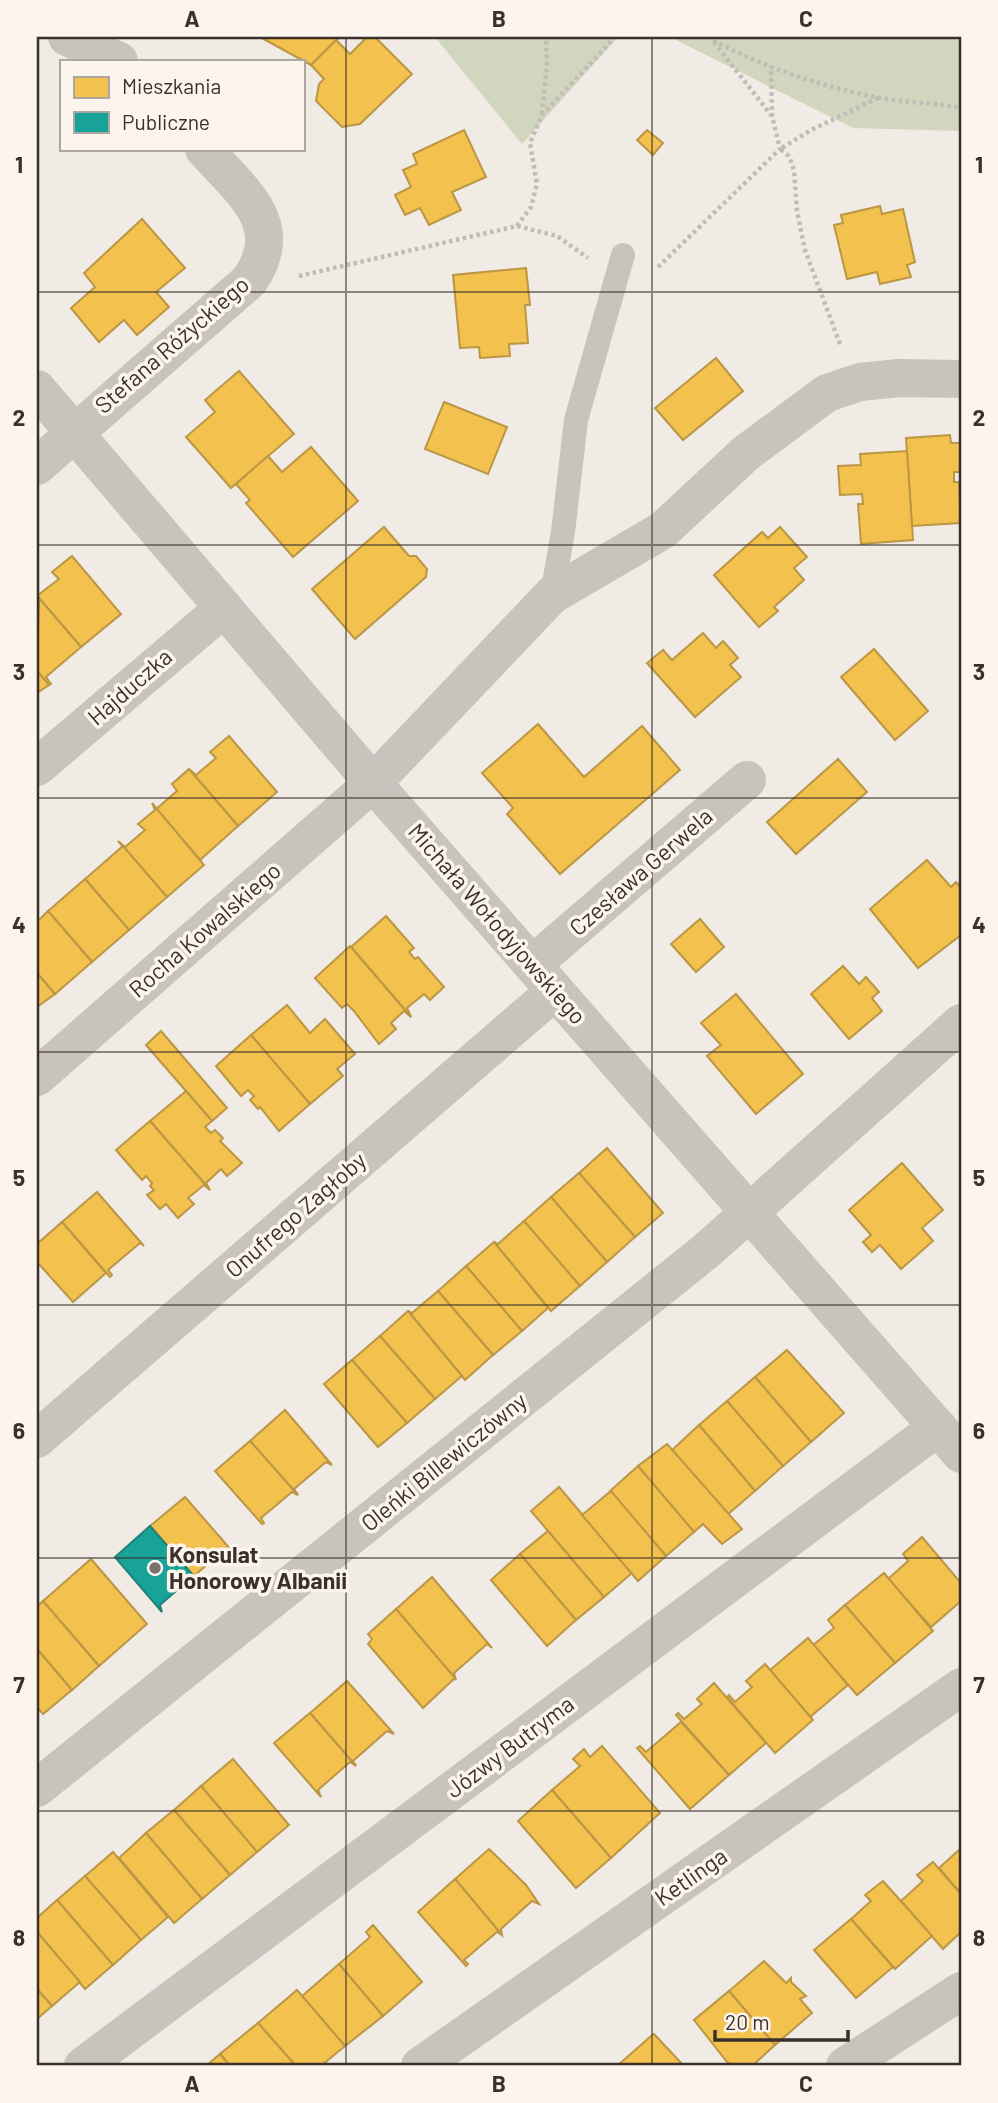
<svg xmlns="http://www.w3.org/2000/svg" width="998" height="2103" font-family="Barlow,sans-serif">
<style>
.green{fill:#d1d6bf}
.homes{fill:#f2c14e;stroke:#bb9644;stroke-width:2}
.public{fill:#17a398;stroke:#228077;stroke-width:2}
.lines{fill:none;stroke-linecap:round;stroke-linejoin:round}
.path{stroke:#c2bbb6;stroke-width:4.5;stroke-dasharray:3.5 3.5;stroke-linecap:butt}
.service{stroke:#c9c3be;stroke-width:24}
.minor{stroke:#c9c3be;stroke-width:38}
.grid{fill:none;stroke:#3b302b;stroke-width:2;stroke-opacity:0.55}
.poi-dot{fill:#7a716c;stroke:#fbf5ee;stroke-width:2.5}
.labels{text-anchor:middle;stroke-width:7;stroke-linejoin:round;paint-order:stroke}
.street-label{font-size:23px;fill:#3b302b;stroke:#fbf5ee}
.poi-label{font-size:23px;font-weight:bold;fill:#3b302b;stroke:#fbf5ee;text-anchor:start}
.neatline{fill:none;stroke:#3b302b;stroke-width:2.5}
.grid-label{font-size:23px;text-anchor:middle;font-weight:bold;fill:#3b302b}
</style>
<rect width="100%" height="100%" fill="#f0ebe5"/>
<g class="green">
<path d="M435,37H618L522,144Z"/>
<path d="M670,37H961V131L853,128Z"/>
</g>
<g class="homes">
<path d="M260,37H340L311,65Z"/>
<path d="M367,37H375L412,74L360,124L342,127L316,101L319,84L324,79L311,65L336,40L350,54Z"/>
<path d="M464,130L486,177L452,192L461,210L429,225L420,208L405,215L395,195L411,187L403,170L417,164L413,154Z"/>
<path d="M647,130L663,143L653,155L637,140Z"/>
<path d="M880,206L882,214L903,209L915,262L907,265L911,277L880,284L877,272L847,279L834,225L843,223L841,215Z"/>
<path d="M142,219L185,268L156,292L169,307L137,335L124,320L99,342L71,308L95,287L84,273Z"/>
<path d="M526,268L530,305H525L528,343L509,344L510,356L480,358L479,347L460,348L453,275Z"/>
<path d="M716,358L743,391L683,440L655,408Z"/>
<path d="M239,371L294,434L231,488L186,437L215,412L205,400Z"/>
<path d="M444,402L507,427L488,474L425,449Z"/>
<path d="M950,435L951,443H961V472H954V482H959L961,523L912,526L906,438Z"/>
<path d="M311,447L358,501L293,557L246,503L250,500L236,484L268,456L282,472Z"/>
<path d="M907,451L913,540L861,544L858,504H863L862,494L840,495L838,466L861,465L860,454Z"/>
<path d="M384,527L409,556H416L427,569L426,577L355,639L312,589Z"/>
<path d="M780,527L807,557L794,568L804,580L774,607L778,611L759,627L714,575L762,532L768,538Z"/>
<path d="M72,556L121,614L81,647L37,596L59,579L52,572Z"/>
<path d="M39,598L81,647L46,677L51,684L49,685L37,671Z"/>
<path d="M703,633L716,648L723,641L738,658L730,665L741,677L695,717L647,663L663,650L672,660Z"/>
<path d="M874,649L928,711L895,740L841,677Z"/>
<path d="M37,671L49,685L37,693Z"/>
<path d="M538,724L584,777L642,726L680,770L560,874L507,814L513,808L482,773Z"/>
<path d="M229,736L277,792L238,826L189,769L196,775L216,758L210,752Z"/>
<path d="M838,759L867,792L796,854L767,822Z"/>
<path d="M189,769L238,826L200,860L156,809L177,791L172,784Z"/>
<path d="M152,803L204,865L167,897L118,841L125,847L145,830L138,824L155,810Z"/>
<path d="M123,846L167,897L129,930L85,879Z"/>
<path d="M927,860L951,887L956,882L961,888V935L918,968L870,909Z"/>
<path d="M85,879L129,930L92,962L48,911Z"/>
<path d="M48,911L92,962L55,994L37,973V922Z"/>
<path d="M386,916L414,948L409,952L415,959L418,957L444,987L430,1000L424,994L407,1008L411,1017L351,947Z"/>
<path d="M700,919L724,947L696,972L671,944Z"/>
<path d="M350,946L411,1017L404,1011L391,1023L396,1029L379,1044L354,1011L347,1004L342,1008L315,978Z"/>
<path d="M843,966L859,984L866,977L879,992L872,998L882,1011L849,1039L811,994Z"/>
<path d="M37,973L55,994L37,1007Z"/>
<path d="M736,994L803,1074L756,1114L707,1056L721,1045L701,1023Z"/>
<path d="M287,1005L310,1033L325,1019L355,1054L337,1069L343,1076L310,1104L251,1035Z"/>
<path d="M161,1031L227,1108L212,1121L146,1045Z"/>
<path d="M251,1035L310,1104L279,1131L260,1107L258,1109L250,1100L254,1096L248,1090L241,1096L216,1066Z"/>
<path d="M186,1091L212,1121L205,1127L211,1133L215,1130L223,1138L220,1141L242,1163L227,1176L221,1169L206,1183L210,1190L150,1121Z"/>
<path d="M150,1121L210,1190L204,1185L188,1198L194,1204L178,1218L166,1204L160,1209L147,1195L154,1190L150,1186L152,1183L146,1176L142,1180L116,1150Z"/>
<path d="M607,1148L663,1213L635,1237L579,1173Z"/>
<path d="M902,1163L943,1210L922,1228L933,1241L901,1269L880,1245L872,1252L863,1242L871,1235L849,1210Z"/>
<path d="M579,1173L635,1237L607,1262L551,1197Z"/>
<path d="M97,1192L144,1246L140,1243L108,1270L112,1275L110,1277L62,1222Z"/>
<path d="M551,1197L607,1262L580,1286L524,1221Z"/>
<path d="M524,1221L580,1286L551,1311L494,1242L498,1244Z"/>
<path d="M62,1222L106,1273L73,1302L37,1262V1244Z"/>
<path d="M494,1242L548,1308L522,1331L466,1266Z"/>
<path d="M466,1266L522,1331L493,1355L438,1291Z"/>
<path d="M438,1291L493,1355L465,1380L408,1311L412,1313Z"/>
<path d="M408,1311L462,1376L435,1399L380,1336Z"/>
<path d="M380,1336L435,1399L407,1423L352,1360Z"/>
<path d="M787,1350L844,1413L811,1442L755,1377Z"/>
<path d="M352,1360L407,1423L378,1447L324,1384Z"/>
<path d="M755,1377L811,1442L783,1466L727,1401Z"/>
<path d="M727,1401L783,1466L755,1491L699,1425Z"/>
<path d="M285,1410L332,1465L326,1462L294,1489L298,1495L250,1441Z"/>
<path d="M699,1425L755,1491L727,1515L672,1450Z"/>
<path d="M250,1441L298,1495L292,1492L261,1518L264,1523L262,1524L215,1471Z"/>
<path d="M667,1444L742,1529L722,1544L703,1524L694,1532L638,1466Z"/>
<path d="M638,1466L694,1532L666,1556L610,1491Z"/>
<path d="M559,1487L632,1573L604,1597L531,1511Z"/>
<path d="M611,1491L666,1556L638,1581L582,1515Z"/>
<path d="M185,1497L232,1551L227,1548L195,1575L198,1581L150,1526Z"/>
<path d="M548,1531L604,1597L576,1620L520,1554Z"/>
<path d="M922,1537L961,1583V1601L931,1627L888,1579L908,1561L903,1554Z"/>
<path d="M520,1554L576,1620L547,1646L491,1580Z"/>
<path d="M91,1559L147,1624L99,1666L43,1601Z"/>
<path d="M884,1573L933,1631L895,1663L845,1605Z"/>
<path d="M432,1577L492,1648L487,1644L454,1673L456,1680L396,1609Z"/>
<path d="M43,1601L99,1666L72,1690L37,1649V1607Z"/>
<path d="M845,1605L895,1663L857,1695L813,1645L834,1628L828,1620Z"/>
<path d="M396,1609L455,1678L423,1708L368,1644L372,1639L368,1634Z"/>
<path d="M808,1638L848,1685L810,1717L770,1670Z"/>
<path d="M37,1649L72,1690L43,1714L37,1707Z"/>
<path d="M765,1664L813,1720L775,1753L727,1697L729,1695L735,1702L752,1687L746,1681Z"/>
<path d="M347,1681L394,1734L387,1731L353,1761L356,1766L310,1713Z"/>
<path d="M714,1683L766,1743L729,1775L676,1715L678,1713L684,1719L702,1704L697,1699Z"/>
<path d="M310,1713L356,1766L350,1762L318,1790L321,1797L274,1743Z"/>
<path d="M681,1722L729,1775L690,1809L637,1748L640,1746L646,1752Z"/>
<path d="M602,1746L660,1813L611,1858L552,1790L580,1766L573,1759L584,1749L590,1757Z"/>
<path d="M233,1759L289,1825L257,1852L201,1786Z"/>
<path d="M201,1786L257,1852L230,1875L174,1810Z"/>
<path d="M552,1790L611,1858L576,1888L518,1821Z"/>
<path d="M174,1810L230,1875L202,1899L146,1833Z"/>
<path d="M146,1833L202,1899L174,1923L119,1858Z"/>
<path d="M961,1848V1894L939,1868Z"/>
<path d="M489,1849L526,1885L539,1904L532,1901L501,1929L502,1935L455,1879Z"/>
<path d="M113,1852L168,1917L141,1940L85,1876Z"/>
<path d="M933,1862L961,1894V1932L943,1949L901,1901L923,1881L917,1875Z"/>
<path d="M85,1876L141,1940L113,1965L57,1900Z"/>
<path d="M455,1879L502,1935L497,1932L464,1960L468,1964L466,1966L418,1912Z"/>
<path d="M883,1881L932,1936L895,1969L851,1919L871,1901L865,1895Z"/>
<path d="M57,1900L113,1965L85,1989L37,1932V1918Z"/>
<path d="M851,1919L893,1967L856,1998L814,1950Z"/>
<path d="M373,1925L422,1982L383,2016L339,1964L370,1937L366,1932Z"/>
<path d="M37,1932L80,1982L52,2006L37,1989Z"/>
<path d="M764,1961L786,1983L791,1978V1982L806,1996L800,1999L812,2013L775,2045L729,1991Z"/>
<path d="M339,1964L383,2016L345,2046L302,1996Z"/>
<path d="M37,1989L52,2006L37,2019Z"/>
<path d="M297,1990L345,2046L321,2066H296L258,2023Z"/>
<path d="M729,1991L775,2045L752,2066H734L727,2062L694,2020Z"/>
<path d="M258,2023L296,2066H230L220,2054Z"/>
<path d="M654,2034L684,2066H617L651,2036Z"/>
<path d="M220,2054L230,2066H206Z"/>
</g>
<path class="public" d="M150,1526L198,1581L191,1578L160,1605L162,1612L115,1557Z"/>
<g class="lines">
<g class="path">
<path d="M707,37C757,65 819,86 875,97C903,103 933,102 961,108"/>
<path d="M714,42L771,115"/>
<path d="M542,114L547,65L546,37"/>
<path d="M517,226L531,207L537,184L530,143L542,115L615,37"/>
<path d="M658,267L780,149L772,116L771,66"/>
<path d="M299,276L517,226L557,236L588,258"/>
<path d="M840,344L805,250L797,211L794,170L789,156L780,149L813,129L878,98"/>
</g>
<path class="service" d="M552,595L563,532L576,420L623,255"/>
<g class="minor">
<path d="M67,37L119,61"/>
<path d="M37,389L373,783L961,1454"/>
<path d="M37,466L249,281C289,224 241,191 204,149"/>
<path d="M37,767L224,608"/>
<path d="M534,963L747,780"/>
<path d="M37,1077L373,783L552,595L663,530L746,453L827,393L860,382L899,378L961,379"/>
<path d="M37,1439L555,991"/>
<path d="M37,1788L706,1251L961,1023"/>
<path d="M83,2066L938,1427"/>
<path d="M420,2066L961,1687"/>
<path d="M845,2066L961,1991"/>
</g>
</g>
<path class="grid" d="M346,37V2066M652,37V2066M37,292H961M37,545H961M37,798H961M37,1052H961M37,1305H961M37,1558H961M37,1811H961"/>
<circle class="poi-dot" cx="155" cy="1568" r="7"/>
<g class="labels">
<g class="street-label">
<text transform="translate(172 345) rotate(-41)" y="8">Stefana Różyckiego</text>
<text transform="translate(130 687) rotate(-41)" y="8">Hajduczka</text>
<text transform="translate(641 872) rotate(-41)" y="8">Czesława Gerwela</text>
<text transform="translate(497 924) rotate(49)" y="8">Michała Wołodyjowskiego</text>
<text transform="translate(205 930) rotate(-41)" y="8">Rocha Kowalskiego</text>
<text transform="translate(296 1215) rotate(-41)" y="8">Onufrego Zagłoby</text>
<text transform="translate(444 1462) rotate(-39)" y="8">Oleńki Billewiczówny</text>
<text transform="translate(510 1747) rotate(-37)" y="8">Józwy Butryma</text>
<text transform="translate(691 1877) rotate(-35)" y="8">Ketlinga</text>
</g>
<g class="poi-label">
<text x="169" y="1563">Konsulat<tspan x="169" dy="26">Honorowy Albanii</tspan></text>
</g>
</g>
<rect width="998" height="2103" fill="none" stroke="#fbf5ee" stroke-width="77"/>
<rect x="60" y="60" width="245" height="91" fill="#fbf5ee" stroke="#aea6a0" stroke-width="2"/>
<rect x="74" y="77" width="35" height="21" fill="#f2c14e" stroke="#aea6a0" stroke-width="2"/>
<text x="122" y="94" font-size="21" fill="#3b302b">Mieszkania</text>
<rect x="74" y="112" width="35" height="21" fill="#17a398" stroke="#aea6a0" stroke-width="2"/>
<text x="122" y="130" font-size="21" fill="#3b302b">Publiczne</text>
<path d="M715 2030v10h133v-10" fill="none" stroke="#3b302b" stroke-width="3.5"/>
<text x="725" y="2030" font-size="21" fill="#3b302b" stroke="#fbf5ee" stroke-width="5" paint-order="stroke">20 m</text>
<rect x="38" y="38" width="922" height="2026" class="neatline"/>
<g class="grid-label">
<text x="192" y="27">A</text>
<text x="499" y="27">B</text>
<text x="806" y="27">C</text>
<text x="19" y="173">1</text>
<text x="979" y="173">1</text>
<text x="19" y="426">2</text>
<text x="979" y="426">2</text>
<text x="19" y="680">3</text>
<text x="979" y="680">3</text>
<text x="19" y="933">4</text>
<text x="979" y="933">4</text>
<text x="19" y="1186">5</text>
<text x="979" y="1186">5</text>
<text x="19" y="1439">6</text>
<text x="979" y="1439">6</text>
<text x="19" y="1693">7</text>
<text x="979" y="1693">7</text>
<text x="19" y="1946">8</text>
<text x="979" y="1946">8</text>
<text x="192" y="2092">A</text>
<text x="499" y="2092">B</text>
<text x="806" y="2092">C</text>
</g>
</svg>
